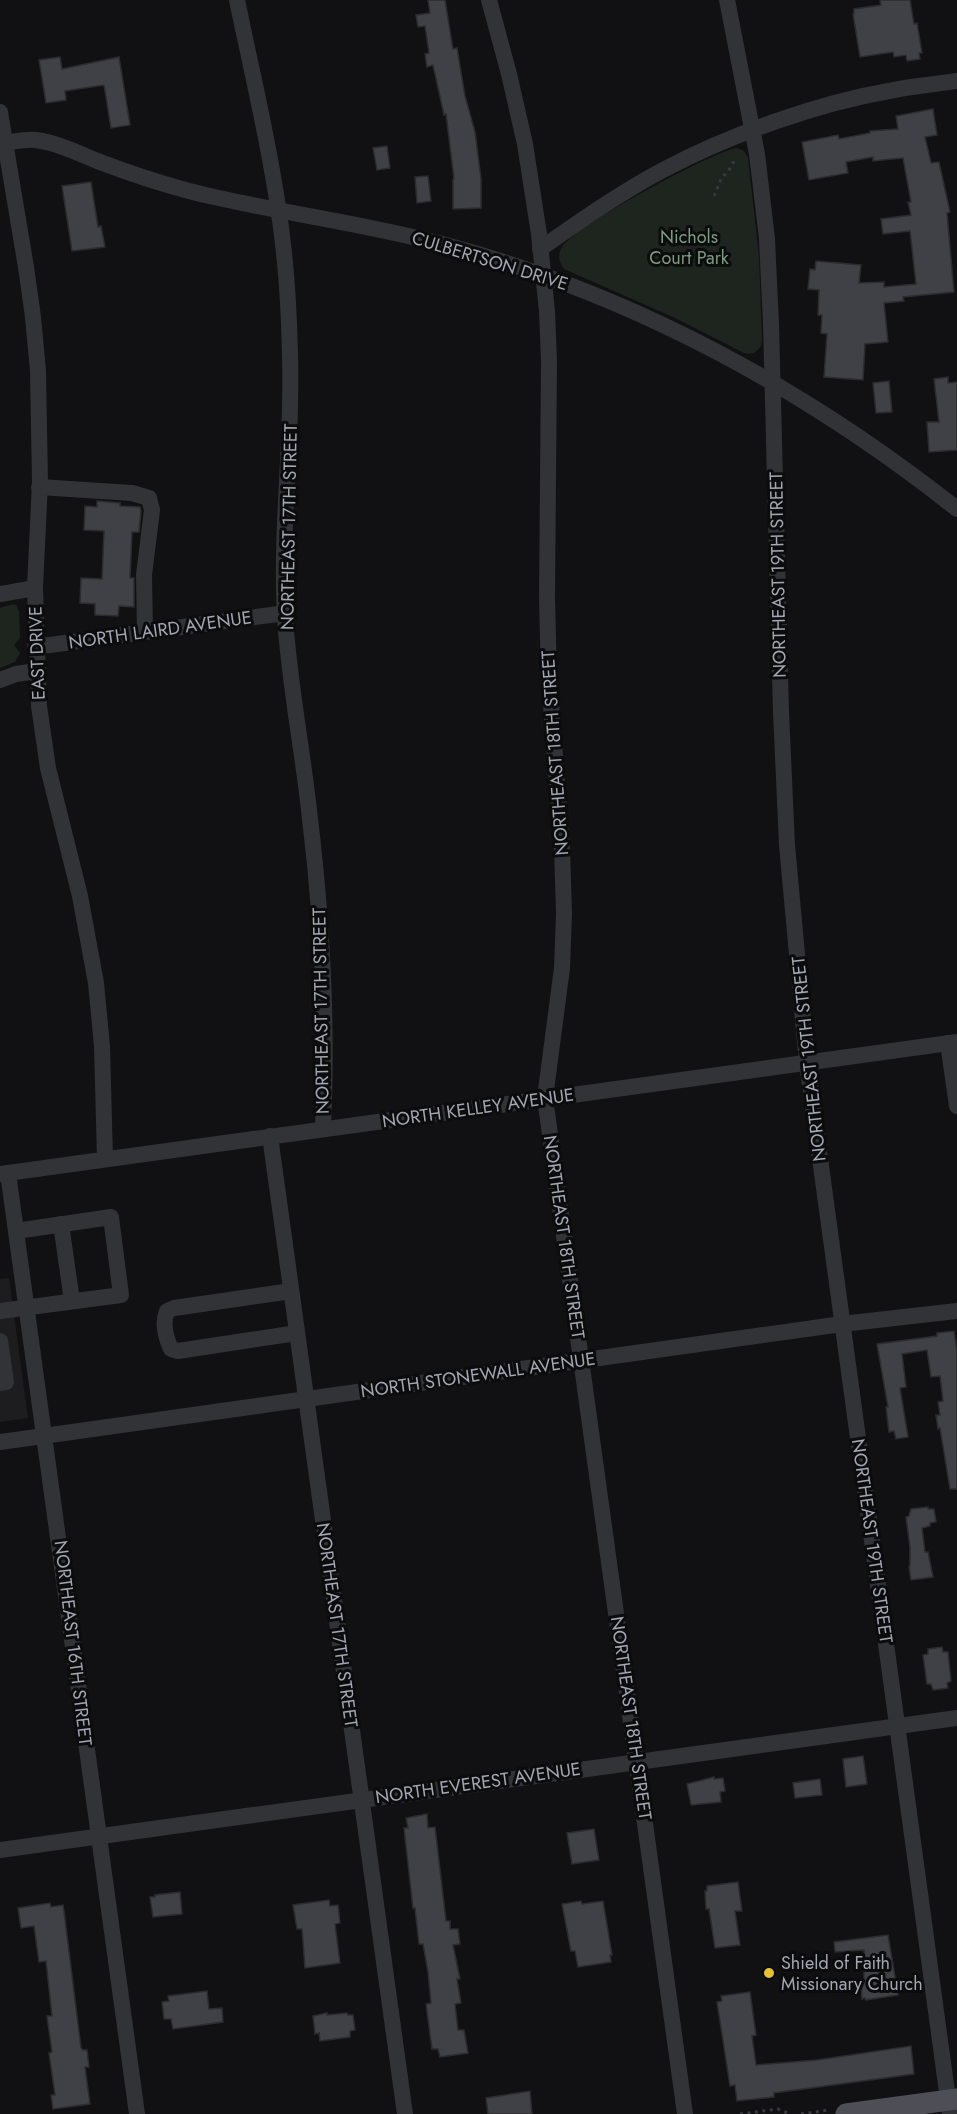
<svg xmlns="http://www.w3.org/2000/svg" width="957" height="2114" font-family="Jost,sans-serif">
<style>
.built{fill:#1d1d1f}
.green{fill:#1e251f}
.building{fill:#404146;stroke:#2c2b2e;stroke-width:1.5}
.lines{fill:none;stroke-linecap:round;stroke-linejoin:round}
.path{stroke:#38393e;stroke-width:3;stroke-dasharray:3 4.5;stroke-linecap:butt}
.minor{stroke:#323337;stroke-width:16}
.major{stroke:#4e4f56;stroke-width:21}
.poi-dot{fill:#e8c133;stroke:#0c0c0d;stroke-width:2}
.labels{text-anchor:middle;stroke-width:6;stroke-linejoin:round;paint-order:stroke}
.park-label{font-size:18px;fill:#7b9d81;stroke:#0c0c0d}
.street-label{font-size:18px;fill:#a3a6b3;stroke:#0c0c0d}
.poi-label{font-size:18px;fill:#a3a6b3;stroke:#0c0c0d;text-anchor:start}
</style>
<rect width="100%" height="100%" fill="#111113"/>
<path class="built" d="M9,1278L28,1418L0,1422V1279Z"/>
<g class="green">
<path d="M737,148L744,151L748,158L759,256L762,340C761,350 754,356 744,353L673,317L564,269C559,262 557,255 562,247C574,227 711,152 737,148Z"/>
<path d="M13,604L16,605L19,611L20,638L14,645L20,653L15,662L0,668V608Z"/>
</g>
<g class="building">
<path d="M428,0H445L453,49L457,48L465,96L475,132L481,179V208L453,209V179H454L446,114L444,115L433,65L427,67L425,54L429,53L425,26L418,27L416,15L430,13Z"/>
<path d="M880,0H910L914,24L917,23L922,53H919L920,59L907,61L906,55L894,57L893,52L860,57L853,14H854V9L881,5Z"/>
<path d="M60,57L62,69L119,57L130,125L111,128L104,85L65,91L66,100L46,103L39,60Z"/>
<path d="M933,109L937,135L925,137L931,163L939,162L950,212L947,213L954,292L903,297L904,301L884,303L888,342L865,344L863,380L824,377L827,334L821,333L822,315H818L819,290L808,289L810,269L815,270L816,261L861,265L859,283L884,282V287L916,284L910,231L883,234L881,219L911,215L908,202H911L903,158L873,161V157L846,162L848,173L809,180L802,142L838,135L839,139L870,133V131L898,129L896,116Z"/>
<path d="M387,146L390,168L377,170L373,148Z"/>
<path d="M428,176L431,201L417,203L415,177Z"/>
<path d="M91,182L98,227L101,226L105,247L72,251L62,186Z"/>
<path d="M948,377V383L957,382V450L929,452L927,422H939L934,379Z"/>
<path d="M889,381L892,412L876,413L873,383Z"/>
<path d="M97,501L120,503V506L140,507L141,511L139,532H132L130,578H134V607L119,606L118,616L95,615V604L80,603L81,578L102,579L104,531L84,530L85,506L97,507Z"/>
<path d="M954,1331L957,1351V1489H950L940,1428L938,1429L936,1415H940L938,1402L943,1401L940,1376L931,1377L927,1350L902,1354L906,1387L900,1388L908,1437L896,1439L894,1431L889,1432L886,1407H888L877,1344L937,1336V1333Z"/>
<path d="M928,1507V1509H934L936,1522L930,1523V1526L922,1528L925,1552H928L933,1577L911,1580L909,1566H910V1547L906,1517L909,1516L911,1509Z"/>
<path d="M942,1647L943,1652H948L951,1681L947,1683L948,1688L933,1690L931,1684H927L923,1655L928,1654V1649Z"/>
<path d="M863,1756L867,1784L846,1787L843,1759Z"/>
<path d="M714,1777V1779L723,1778L725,1791L720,1792L721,1802L691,1805L687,1784Z"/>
<path d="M820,1779L822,1795L795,1798L793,1783Z"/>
<path d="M427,1814L428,1828L435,1827L446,1921H450V1929H458L460,1944L453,1945L460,1979H457L461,2003L455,2004L458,2030H464L468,2053L440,2057L438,2049H432L426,2004L431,2003L428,1972L423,1944H419L415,1908H413L404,1828H408L406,1818Z"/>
<path d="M594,1829L599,1860L572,1864L567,1833Z"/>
<path d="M738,1882L742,1911H735L740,1945L715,1948L709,1909H706L705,1891H707V1886Z"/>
<path d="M180,1892L182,1914L153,1917L150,1897H155V1895Z"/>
<path d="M329,1900L330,1906L338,1905L340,1923L335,1924L340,1963L305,1968L302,1929H297L293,1905Z"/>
<path d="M581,1901L582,1904L603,1901L612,1955H610L611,1962L578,1967L575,1951H571L562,1904Z"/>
<path d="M50,1903L51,1907L63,1905L64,1911L81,2048L83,2050H87L89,2067H85L90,2104L53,2109L51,2095H55L49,2053L52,2052L47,2016H52L46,1961L39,1962L34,1926L21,1928L18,1908Z"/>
<path d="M888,1935L898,1995L866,2000L865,1998L862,1999L861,1983L864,1982V1950L835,1952L834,1942Z"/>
<path d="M207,1991L209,2009L222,2008L223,2022L173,2029L171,2019H164L162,2002L169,2001L168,1996Z"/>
<path d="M750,1992L756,2035L752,2036L756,2065L817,2060L911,2046L914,2074L774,2093V2097L737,2101L735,2085L730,2086L717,2002L722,2001L721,1996Z"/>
<path d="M327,2013V2015L347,2013L348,2015H353L355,2030L350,2031V2037L320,2041L319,2033L315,2034L313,2016Z"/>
<path d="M530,2091L532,2114H488L486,2098Z"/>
</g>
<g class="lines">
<g class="path">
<path d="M714,196L721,179L729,170L734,161"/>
<path d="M740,2114L778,2109L790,2114"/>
<path d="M801,2114L828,2110"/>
</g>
<g class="minor">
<path d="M237,0C251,69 268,137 278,207C286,256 289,306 290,355C293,443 280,530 285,617C289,682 302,746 309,810C322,916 328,1022 323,1129"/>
<path d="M489,0L509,74L525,144L539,234L547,311L549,361L547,598L549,679L562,848L564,913L562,968L545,1098L685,2114"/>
<path d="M727,0L757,154L767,239L771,324L781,712L787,845L807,1063L950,2114"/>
<path d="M0,112L26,267L33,317L38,371L40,482L35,588L39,706L48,768L80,896L96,983L102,1046L105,1159"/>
<path d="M5,143C16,141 26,139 36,140C58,143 80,154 100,162C129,173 159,183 189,191C276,213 366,223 453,247C637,297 808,391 957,509"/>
<path d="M540,249C580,221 620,193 663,170C731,134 818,103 894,90C915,86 936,84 957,81"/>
<path d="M39,487L132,493L149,498L152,510L144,575L145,632"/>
<path d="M0,594L35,588"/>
<path d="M35,646L50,645L285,613"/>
<path d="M0,680L16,674L36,671"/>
<path d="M948,1043L957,1106"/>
<path d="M270,1136L405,2114"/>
<path d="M8,1173L137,2114"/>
<path d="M0,1174L957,1042"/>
<path d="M61,1224L72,1301"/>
<path d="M291,1291L174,1308L167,1311C162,1323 166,1338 171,1349L178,1351L297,1333"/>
<path d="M0,1311L121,1295L111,1217L16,1231"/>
<path d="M0,1341L6,1382L0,1383"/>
<path d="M0,1442L842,1324L957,1311"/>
<path d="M0,1850L957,1718"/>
</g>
<path class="major" d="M846,2114L957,2099"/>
</g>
<circle class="poi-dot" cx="769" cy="1973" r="6"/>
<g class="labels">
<g class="park-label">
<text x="689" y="243">Nichols<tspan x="689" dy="21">Court Park</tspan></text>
</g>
<g class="street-label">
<text transform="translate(490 261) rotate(17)" y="6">CULBERTSON DRIVE</text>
<text transform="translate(289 527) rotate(-89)" y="6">NORTHEAST 17TH STREET</text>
<text transform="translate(778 575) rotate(-91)" y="6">NORTHEAST 19TH STREET</text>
<text transform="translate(160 630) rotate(-8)" y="6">NORTH LAIRD AVENUE</text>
<text transform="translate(37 653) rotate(-92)" y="6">EAST DRIVE</text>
<text transform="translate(555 753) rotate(-94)" y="6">NORTHEAST 18TH STREET</text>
<text transform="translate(321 1011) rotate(-91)" y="6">NORTHEAST 17TH STREET</text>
<text transform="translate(809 1059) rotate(-96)" y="6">NORTHEAST 19TH STREET</text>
<text transform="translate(478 1108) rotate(-8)" y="6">NORTH KELLEY AVENUE</text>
<text transform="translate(564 1237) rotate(82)" y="6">NORTHEAST 18TH STREET</text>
<text transform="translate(478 1375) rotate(-8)" y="6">NORTH STONEWALL AVENUE</text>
<text transform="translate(872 1541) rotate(82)" y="6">NORTHEAST 19TH STREET</text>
<text transform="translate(337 1625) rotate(82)" y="6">NORTHEAST 17TH STREET</text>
<text transform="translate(73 1643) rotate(83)" y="6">NORTHEAST 16TH STREET</text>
<text transform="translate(631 1718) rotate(82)" y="6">NORTHEAST 18TH STREET</text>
<text transform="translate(478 1783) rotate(-8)" y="6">NORTH EVEREST AVENUE</text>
</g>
<g class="poi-label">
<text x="781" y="1969">Shield of Faith<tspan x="781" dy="21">Missionary Church</tspan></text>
</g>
</g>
</svg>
